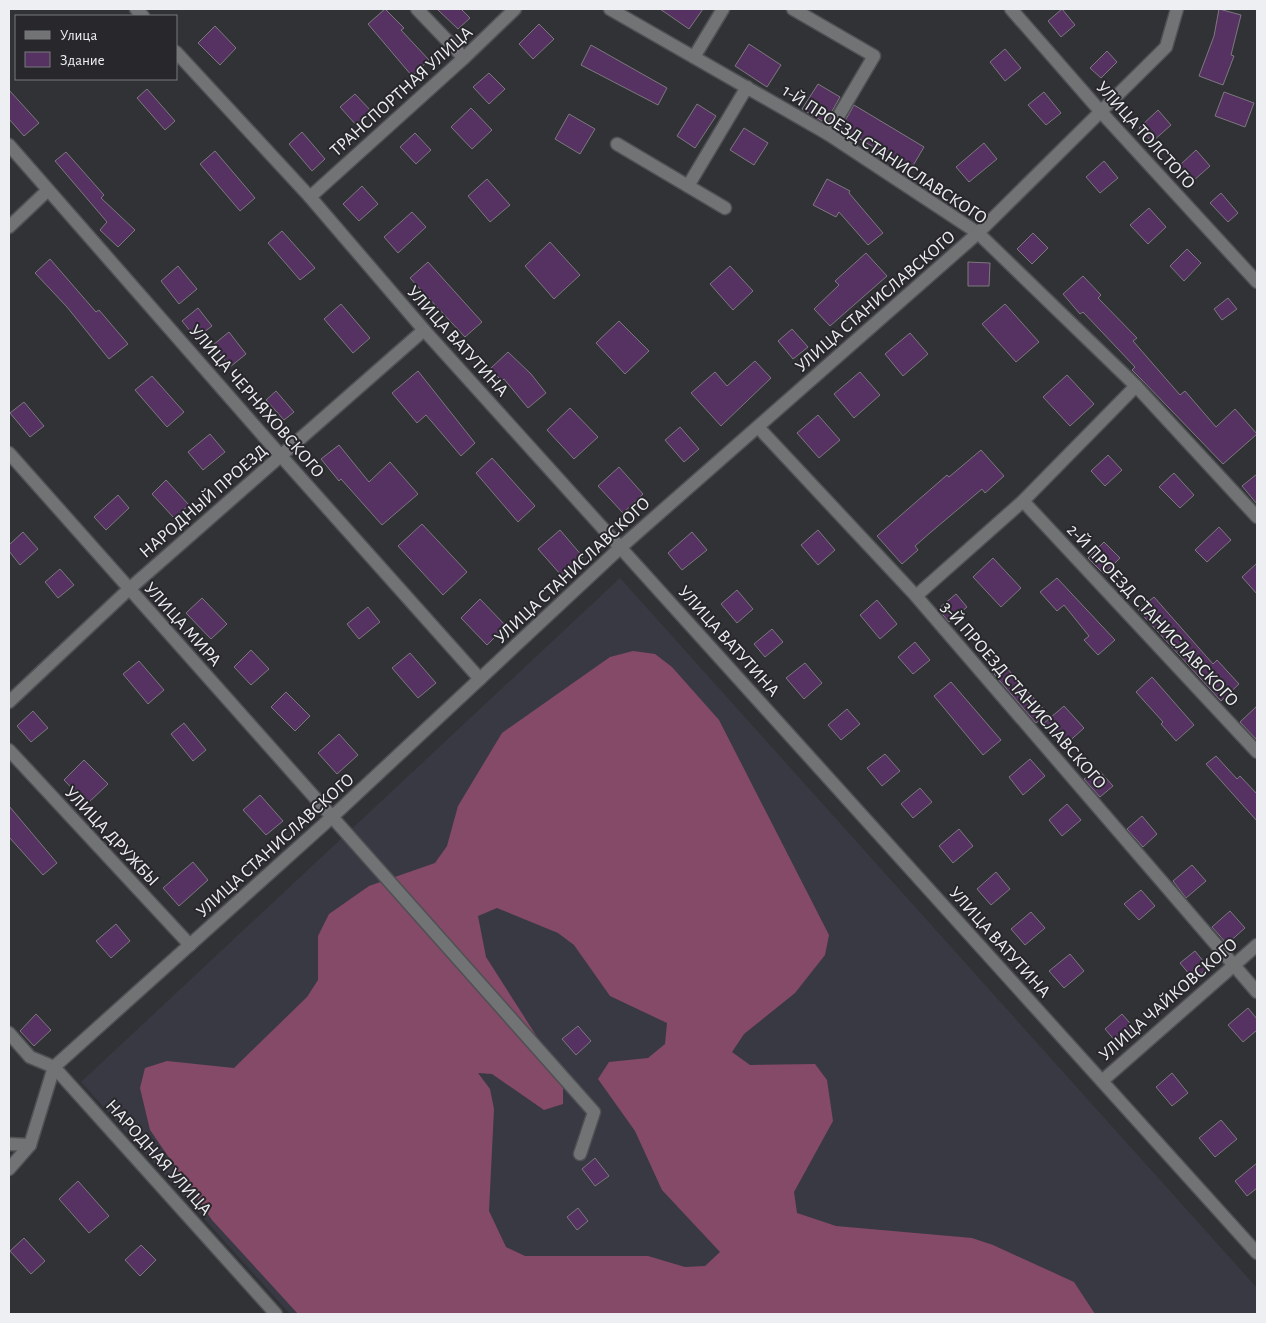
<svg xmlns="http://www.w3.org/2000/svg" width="1266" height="1323" font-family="'Alegreya Sans',sans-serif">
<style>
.built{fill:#393944}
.forest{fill:#854a67;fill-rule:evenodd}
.building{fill:#553261;stroke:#7c787d}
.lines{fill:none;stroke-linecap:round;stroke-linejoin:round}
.minor-casing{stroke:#4f5054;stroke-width:15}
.minor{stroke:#717375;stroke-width:12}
.labels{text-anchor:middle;stroke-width:4;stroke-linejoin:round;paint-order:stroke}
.street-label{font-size:18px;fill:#eeeff2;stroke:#28282c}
</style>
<rect width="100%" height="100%" fill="#313236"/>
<path class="built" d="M620,578L1257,1288V1314H290L81,1082Z"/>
<path class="forest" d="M633,651L655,654L672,667L719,720L829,935L825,955L795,993L744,1034L732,1052L750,1065L815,1064L827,1080L833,1121L794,1192L797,1213L836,1226L972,1238L993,1245L1074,1282L1095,1314H298L212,1220L150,1130L140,1088L145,1068L167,1061L234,1068L307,997L318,980V936L329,914L369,886L435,863L447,846L458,806L502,733L610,657ZM497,908L558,933L574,945L610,996L667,1023L665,1044L648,1058L609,1062L598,1079L635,1131L662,1190L720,1252L705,1266L685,1267L648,1256H525L506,1247L489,1211L494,1109L490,1089L478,1073L492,1074L544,1110L563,1104V1083L555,1065L486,957L478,916Z"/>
<g class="building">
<path d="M385,9L404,28L401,30L429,60L412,76L368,24Z"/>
<path d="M437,9H461L470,18L458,29Z"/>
<path d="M660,9H703L689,29Z"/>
<path d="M1062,9L1075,25L1061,37L1048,21Z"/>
<path d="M1219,9L1241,15L1231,55L1234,56L1223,85L1199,76L1214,36Z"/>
<path d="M539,24L554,39L533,59L519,44Z"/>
<path d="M215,26L236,48L220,65L198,43Z"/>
<path d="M749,44L781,65L767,87L735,66Z"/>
<path d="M591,45L667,88L658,105L581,65Z"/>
<path d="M1005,49L1021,68L1005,81L990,62Z"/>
<path d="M1107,51L1117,62L1101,78L1090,68Z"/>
<path d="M489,73L505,89L489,104L473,87Z"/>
<path d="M818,84L840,97L827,120L824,118L822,121L802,109Z"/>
<path d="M147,89L175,121L165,130L137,98Z"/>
<path d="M9,90L39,123L24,136L9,119Z"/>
<path d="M1044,92L1061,113L1046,125L1028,105Z"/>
<path d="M1224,92L1254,103L1245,127L1215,116Z"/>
<path d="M355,94L372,112L357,126L340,107Z"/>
<path d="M697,104L716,116L695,148L677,136Z"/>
<path d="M854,105L924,147L911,169L841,128Z"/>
<path d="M471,108L492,130L472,149L451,127Z"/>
<path d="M1158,110L1171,125L1152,142L1139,128Z"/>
<path d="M569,114L595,129L580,154L555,139Z"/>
<path d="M744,128L768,143L754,165L730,150Z"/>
<path d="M302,132L325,159L312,171L289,144Z"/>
<path d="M415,133L431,150L416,164L400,147Z"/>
<path d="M984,143L997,159L969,182L956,167Z"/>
<path d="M1196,150L1210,166L1193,181L1179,166Z"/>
<path d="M215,151L255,198L240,211L200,164Z"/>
<path d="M66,152L104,195L101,198L135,230L118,247L100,230L107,222L55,161Z"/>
<path d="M1104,161L1118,178L1100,193L1086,177Z"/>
<path d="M487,179L510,205L490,222L468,196Z"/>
<path d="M827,179L850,191L849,193L883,233L868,245L839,212L836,217L813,205Z"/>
<path d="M362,186L378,204L359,221L343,204Z"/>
<path d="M1221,193L1238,213L1228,222L1210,203Z"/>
<path d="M1149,208L1166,227L1148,244L1130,225Z"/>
<path d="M412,212L426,227L398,253L384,237Z"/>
<path d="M282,231L315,268L300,280L268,243Z"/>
<path d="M1033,233L1048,248L1032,264L1017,249Z"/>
<path d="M550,242L580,275L554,299L525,266Z"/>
<path d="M1187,249L1201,263L1184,281L1170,266Z"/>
<path d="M866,253L887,276L830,326L814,309L839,285L835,281Z"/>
<path d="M50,259L96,312L99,310L128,344L109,359L67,307L35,273Z"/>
<path d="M428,262L482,322L465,337L410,278Z"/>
<path d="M968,262L990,263L989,286H968Z"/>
<path d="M178,266L197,289L179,304L161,281Z"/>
<path d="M730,266L753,291L733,310L710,284Z"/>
<path d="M1083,276L1101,295L1098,298L1137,338L1133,341L1180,395L1185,391L1216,427L1235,409L1257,434L1223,464L1141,379L1132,370L1135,367L1083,312L1080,314L1063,294Z"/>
<path d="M1228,298L1237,309L1222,320L1214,309Z"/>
<path d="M341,304L370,338L353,353L324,319Z"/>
<path d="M1005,304L1039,342L1016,362L982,324Z"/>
<path d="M198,308L212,326L196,338L182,321Z"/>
<path d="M619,321L649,351L625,374L596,343Z"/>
<path d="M792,329L808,347L793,359L778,341Z"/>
<path d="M229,332L246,354L230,367L213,345Z"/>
<path d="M910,333L928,354L903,376L885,354Z"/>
<path d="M508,352L531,374L546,393L528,408L504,379L502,381L490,369Z"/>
<path d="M755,361L771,378L721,426L691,393L715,372L727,386Z"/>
<path d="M418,371L475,443L461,456L426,415L417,423L392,393Z"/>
<path d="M860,372L880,395L854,418L834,394Z"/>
<path d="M1067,375L1094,404L1070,426L1043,397Z"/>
<path d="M152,376L184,412L167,427L135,390Z"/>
<path d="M276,391L294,412L284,420L266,400Z"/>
<path d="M24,402L44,426L30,437L10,413Z"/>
<path d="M570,408L598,437L574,459L547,430Z"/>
<path d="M818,415L840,440L819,458L797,433Z"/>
<path d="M680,427L699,449L684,462L665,440Z"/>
<path d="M210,434L225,452L203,470L188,452Z"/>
<path d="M339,445L369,482L390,462L418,494L382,525L341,479L339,481L321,459Z"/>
<path d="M981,450L1004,476L985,493L982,489L931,532L915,546L918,550L902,564L877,536L947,475L949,477Z"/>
<path d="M1108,455L1122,470L1105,486L1091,471Z"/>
<path d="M492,458L535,506L518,522L476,473Z"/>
<path d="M619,467L643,494L623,513L598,486Z"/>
<path d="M1174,473L1194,495L1180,508L1159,487Z"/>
<path d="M1257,474V504L1242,486Z"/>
<path d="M166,480L189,505L174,518L152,494Z"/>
<path d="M118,495L129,508L106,530L94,517Z"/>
<path d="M422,524L467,572L443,595L398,546Z"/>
<path d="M1219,527L1231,540L1207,562L1195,550Z"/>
<path d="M560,530L583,557L561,575L538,549Z"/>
<path d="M818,530L835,550L818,565L801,545Z"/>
<path d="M23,532L38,549L20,565L9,551V545Z"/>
<path d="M692,532L707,550L682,570L668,553Z"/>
<path d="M1104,542L1120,558L1104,574L1088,558Z"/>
<path d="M993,558L1021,588L1001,607L973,577Z"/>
<path d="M1257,563V594L1242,577Z"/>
<path d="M60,569L74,585L58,598L45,582Z"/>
<path d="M1057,578L1115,640L1098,655L1084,640L1089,636L1064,605L1057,611L1040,592Z"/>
<path d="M737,590L753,609L737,623L721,604Z"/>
<path d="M956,594L967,607L949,622L938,609Z"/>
<path d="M1154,597L1213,664L1217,660L1239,684L1221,701L1138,610Z"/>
<path d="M202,598L227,624L211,639L186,613Z"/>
<path d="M480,599L506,626L487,645L461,618Z"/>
<path d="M877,600L897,624L880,639L860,615Z"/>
<path d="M368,607L380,622L359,639L347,624Z"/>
<path d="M772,629L783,642L765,657L754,644Z"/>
<path d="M915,642L930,660L913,674L898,657Z"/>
<path d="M251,650L269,669L251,685L234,667Z"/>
<path d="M410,653L436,683L418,698L392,668Z"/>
<path d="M139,661L164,690L148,704L123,674Z"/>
<path d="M805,663L822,683L804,699L786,678Z"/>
<path d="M1004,665L1048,714L1036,723L994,674Z"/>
<path d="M1152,677L1194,725L1176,741L1161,724L1163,722L1136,692Z"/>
<path d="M951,682L1001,740L983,755L934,696Z"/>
<path d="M286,692L310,716L295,731L271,707Z"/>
<path d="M1064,706L1084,728L1064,746L1043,724Z"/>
<path d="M1257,706V740L1240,722Z"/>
<path d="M847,709L860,724L841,740L828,725Z"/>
<path d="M33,711L48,728L31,742L17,726Z"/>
<path d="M184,723L206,750L193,761L171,734Z"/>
<path d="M339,734L358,755L337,774L318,753Z"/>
<path d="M885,754L900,771L882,786L867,768Z"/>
<path d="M1216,756L1237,779L1240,776L1257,794V821L1206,764Z"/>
<path d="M1030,759L1045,776L1023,795L1009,777Z"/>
<path d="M84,760L108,784L87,804L64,780Z"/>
<path d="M1097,768L1113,786L1100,797L1084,779Z"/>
<path d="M920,788L932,802L913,818L901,804Z"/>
<path d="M260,795L283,821L266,835L243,810Z"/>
<path d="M1067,804L1081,820L1062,836L1049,820Z"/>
<path d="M9,806L57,863L43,875L9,837Z"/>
<path d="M1142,816L1157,834L1143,847L1127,829Z"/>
<path d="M959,829L973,846L953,863L939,846Z"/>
<path d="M193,862L208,880L179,906L163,888Z"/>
<path d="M1192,865L1206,881L1186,898L1173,881Z"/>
<path d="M996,872L1010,889L991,905L977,889Z"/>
<path d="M1141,890L1155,906L1139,920L1124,904Z"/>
<path d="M1230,911L1245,928L1227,944L1212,927Z"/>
<path d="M1031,912L1045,928L1025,945L1011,929Z"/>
<path d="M116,924L130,941L111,958L96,941Z"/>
<path d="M1195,951L1208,967L1194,980L1180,963Z"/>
<path d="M1070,954L1084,971L1064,988L1049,971Z"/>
<path d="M1248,1008L1257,1019V1030L1243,1042L1228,1025Z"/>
<path d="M36,1014L51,1030L34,1046L20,1031Z"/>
<path d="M1122,1014L1135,1029L1118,1044L1105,1029Z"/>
<path d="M578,1026L591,1041L576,1055L562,1039Z"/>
<path d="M1172,1073L1188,1093L1172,1106L1156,1087Z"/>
<path d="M1221,1120L1237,1139L1215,1157L1199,1138Z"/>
<path d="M595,1158L609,1176L595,1186L582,1169Z"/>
<path d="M1257,1163V1188L1247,1196L1235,1181Z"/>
<path d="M78,1181L109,1216L89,1233L59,1199Z"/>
<path d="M578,1208L588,1221L577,1230L567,1217Z"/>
<path d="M24,1238L45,1261L31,1274L10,1251Z"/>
<path d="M141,1245L156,1260L140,1276L125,1260Z"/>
</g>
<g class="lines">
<g class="minor-casing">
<g id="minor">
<path d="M136,9L143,16"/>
<path d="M417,9L464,58"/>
<path d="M610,9L828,134L978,233L1136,386L1257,517"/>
<path d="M793,9L874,56L828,134"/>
<path d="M1011,9L1101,112L1257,282"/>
<path d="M176,52L310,197L424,330L1257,1253"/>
<path d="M694,57L723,9"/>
<path d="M617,144L725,208"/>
<path d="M9,145L281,456L480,679"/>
<path d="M688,186L747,87"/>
<path d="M310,197L464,58L515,9"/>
<path d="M9,227L48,190"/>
<path d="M758,427L916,596L1257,992"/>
<path d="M9,453L594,1112L580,1154"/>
<path d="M1023,501L1257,752"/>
<path d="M916,596L1023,501L1136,386"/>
<path d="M9,702L128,590L424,330"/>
<path d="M9,750L190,945"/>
<path d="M9,1033L30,1057L54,1067L276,1314"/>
<path d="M1102,1081L1257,945"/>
<path d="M9,1144L30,1145"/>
<path d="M9,1169L30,1145L54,1067L332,817L621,547L978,233L1166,47L1177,9"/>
</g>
</g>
<use href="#minor" class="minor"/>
</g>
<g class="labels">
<g class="street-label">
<text transform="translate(401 91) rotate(-42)" y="6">ТРАНСПОРТНАЯ УЛИЦА</text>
<text transform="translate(1146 135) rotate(48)" y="6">УЛИЦА ТОЛСТОГО</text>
<text transform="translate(885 154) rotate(33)" y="6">1-Й ПРОЕЗД СТАНИСЛАВСКОГО</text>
<text transform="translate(875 301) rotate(-41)" y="6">УЛИЦА СТАНИСЛАВСКОГО</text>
<text transform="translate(458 341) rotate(48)" y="6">УЛИЦА ВАТУТИНА</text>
<text transform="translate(257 401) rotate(49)" y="6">УЛИЦА ЧЕРНЯХОВСКОГО</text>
<text transform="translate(203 501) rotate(-41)" y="6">НАРОДНЫЙ ПРОЕЗД</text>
<text transform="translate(572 570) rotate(-43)" y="6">УЛИЦА СТАНИСЛАВСКОГО</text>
<text transform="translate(1153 615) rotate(47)" y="6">2-Й ПРОЕЗД СТАНИСЛАВСКОГО</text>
<text transform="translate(183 624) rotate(48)" y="6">УЛИЦА МИРА</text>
<text transform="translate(729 641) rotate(48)" y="6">УЛИЦА ВАТУТИНА</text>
<text transform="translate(1024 695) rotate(49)" y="6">3-Й ПРОЕЗД СТАНИСЛАВСКОГО</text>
<text transform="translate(112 836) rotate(47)" y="6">УЛИЦА ДРУЖБЫ</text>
<text transform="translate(275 845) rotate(-42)" y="6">УЛИЦА СТАНИСЛАВСКОГО</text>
<text transform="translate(1000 942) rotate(48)" y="6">УЛИЦА ВАТУТИНА</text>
<text transform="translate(1168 999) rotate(-41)" y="6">УЛИЦА ЧАЙКОВСКОГО</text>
<text transform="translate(159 1157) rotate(48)" y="6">НАРОДНАЯ УЛИЦА</text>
</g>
</g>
<rect width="1266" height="1323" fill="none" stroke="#eeeff2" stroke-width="20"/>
<rect x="15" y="15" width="162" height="65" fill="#28282c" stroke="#77787b"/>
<rect x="25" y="31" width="25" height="8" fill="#717375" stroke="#77787b"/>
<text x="60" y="40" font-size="15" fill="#eeeff2">Улица</text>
<rect x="25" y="52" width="25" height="15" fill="#553261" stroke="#77787b"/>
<text x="60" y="65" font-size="15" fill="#eeeff2">Здание</text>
</svg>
